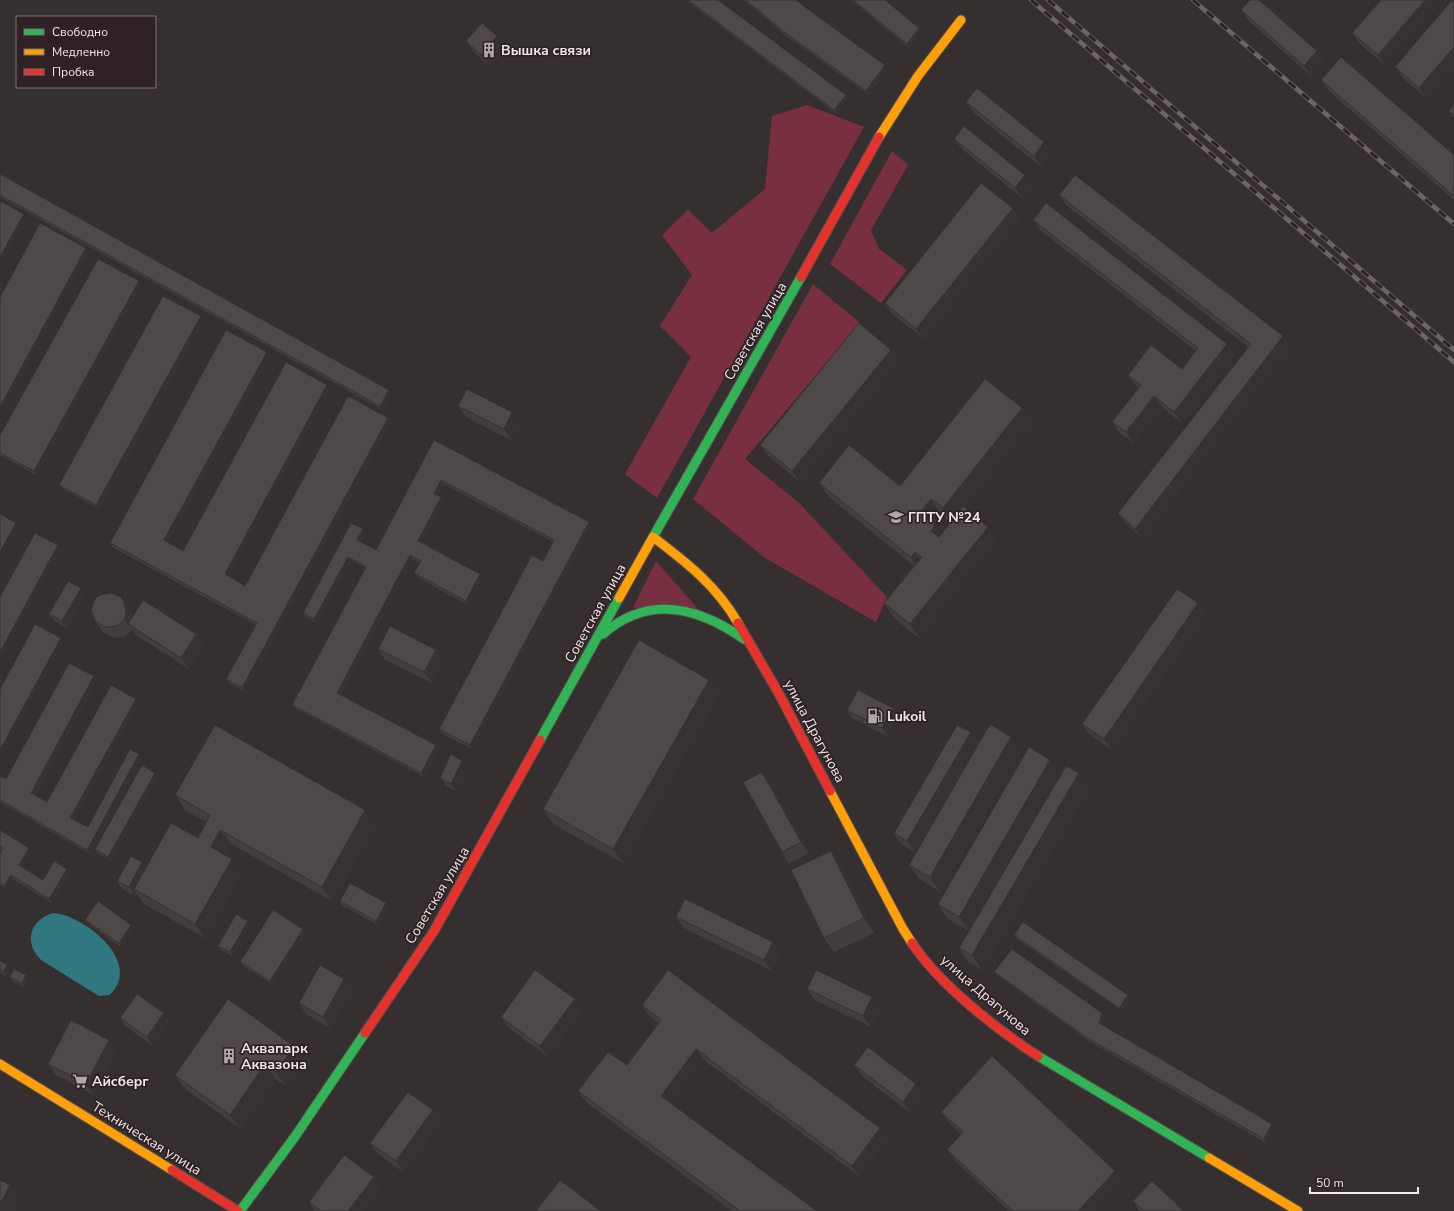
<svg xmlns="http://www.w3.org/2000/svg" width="1454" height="1211" font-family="'Nunito Sans',sans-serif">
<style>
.green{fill:#783041}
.water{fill:#317780}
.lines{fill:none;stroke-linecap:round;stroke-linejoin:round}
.fast-casing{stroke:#534d4e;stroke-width:11}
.slow-casing{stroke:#534d4e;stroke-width:11}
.jam-casing{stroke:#534d4e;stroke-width:11}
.fast{stroke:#30b455;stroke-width:9}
.slow{stroke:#ff9f0a;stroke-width:9}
.jam{stroke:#e5322d;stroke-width:9}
.rail-casing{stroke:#6b6566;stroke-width:4.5}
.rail{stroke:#2e2224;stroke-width:3;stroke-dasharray:9;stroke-linecap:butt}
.wall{fill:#433e3e;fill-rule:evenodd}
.shaded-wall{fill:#373232}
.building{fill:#4e4848;stroke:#373232}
.labels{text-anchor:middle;stroke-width:3.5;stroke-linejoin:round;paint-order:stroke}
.poi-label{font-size:14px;font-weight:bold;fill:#f0e7e8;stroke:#2e2224;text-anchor:start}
.street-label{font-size:14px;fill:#f0e7e8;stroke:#2e2224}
</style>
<rect width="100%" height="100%" fill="#362f30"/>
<g class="green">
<path d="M807,105L864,127L657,498L625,474L691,357L660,326L692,275L662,235L688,210L712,233L765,189L772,116Z"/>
<path d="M892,151L908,165L871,230L879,249L907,270L881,303L830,264Z"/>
<path d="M813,284L860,323L745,459L799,503L887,597L876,622L765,558L693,499Z"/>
<path d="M656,561L699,610L633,608Z"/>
</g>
<path class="water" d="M53,913C81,915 130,952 118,983C116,988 113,992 109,995L99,996L41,960C23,942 30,920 53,913Z"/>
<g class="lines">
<g class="fast-casing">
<g id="fast">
<path d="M653,537L801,277"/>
<path d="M603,634C649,594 698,607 744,639"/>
<path d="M540,740L619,598"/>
<path d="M1038,1056L1209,1158"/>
<path d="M240,1211L294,1138L365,1033"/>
</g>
</g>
<g class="slow-casing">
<g id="slow">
<path d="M879,137L918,76L961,20"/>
<path d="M619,598L653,537C686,562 717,586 738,623"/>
<path d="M830,791L903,929L912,943"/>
<path d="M0,1064L172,1170"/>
<path d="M1209,1158L1298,1211"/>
</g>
</g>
<g class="jam-casing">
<g id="jam">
<path d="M801,277L879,137"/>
<path d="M738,623L778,692L830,791"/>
<path d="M912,943C939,984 996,1029 1038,1056"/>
<path d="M365,1033L434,931L540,740"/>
<path d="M172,1170L238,1211"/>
</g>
</g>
<use href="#fast" class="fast"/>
<use href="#slow" class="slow"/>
<use href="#jam" class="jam"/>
<g class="rail-casing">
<g id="rail">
<path d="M1031,0L1454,362"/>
<path d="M1048,0L1454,350"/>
<path d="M1193,0L1454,224"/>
</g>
</g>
<use href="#rail" class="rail"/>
</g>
<g class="wall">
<path d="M686,0H718L846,95L848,99L837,114Z"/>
<path d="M744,0H796L888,68L869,95L785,35Z"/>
<path d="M851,0H885L919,28L922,32L909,48Z"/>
<path d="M1381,0L1386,66L1360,44L1352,33Z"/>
<path d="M1452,0L1427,99L1403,78L1395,67Z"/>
<path d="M1241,10L1317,51L1324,62L1312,77L1249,21Z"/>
<path d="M466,41L505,47L489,66L474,52Z"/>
<path d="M1321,80L1454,155V200L1329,91Z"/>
<path d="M966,102L1044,142L1052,153L1041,167L974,113Z"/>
<path d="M1454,104V118L1449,111Z"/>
<path d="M954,139L1033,186L1023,199L962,149Z"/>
<path d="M0,174L392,394L383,410L0,197Z"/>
<path d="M1059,195L1283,336L1291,347L1143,539L1126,524L1118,513L1248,347L1067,206Z"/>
<path d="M1013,208L1021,219L924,339L892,314L885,303Z"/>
<path d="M1033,220L1227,344L1235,355L1182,423L1162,407L1134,443L1120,433L1112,422L1139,388L1136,386L1128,375L1182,369L1196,351L1041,231Z"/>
<path d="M141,285L36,475L0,455V435Z"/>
<path d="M203,320L99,509L62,488L59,485Z"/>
<path d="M891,350L899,361L800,482L768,456L760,445Z"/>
<path d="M267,352L269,356L168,542L183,551L327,385L330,389L228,576L245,586L391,422L245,692L229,683L226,679L256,625L112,547L110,543Z"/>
<path d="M458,406L520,423L511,440L466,417Z"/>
<path d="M1032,423L965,508L988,527L998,541L920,639L894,618L884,603L914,566L829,497L819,483L900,486ZM941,514L951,522L941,534L935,526L933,524Z"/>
<path d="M434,440L589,522L591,526L472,749L441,733L439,729L543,561L553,542L444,484L437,496L444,501L422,542L483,578L468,605L417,577L414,573L420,563L413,559L340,695L436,745L438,749L424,777L295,708L292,705L365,568L351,560L317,623L305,617L303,613L366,533L361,542L376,550Z"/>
<path d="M81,588L86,595L67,628L54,621L49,614Z"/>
<path d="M1198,603L1206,614L1112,750L1090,735L1082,724Z"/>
<path d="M132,613L133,616L196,634L204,645L189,669L136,635L132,629L124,637L113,638L103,632L95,621Z"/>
<path d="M378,649L444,661L432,683L385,660Z"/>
<path d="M97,680L35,795L47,802L138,703L74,820L88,827L139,754L142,758L90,854L0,802V776L6,779Z"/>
<path d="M709,680L719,694L623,863L553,824L543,809Z"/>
<path d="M893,708L898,715L887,736L852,718L847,710Z"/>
<path d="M971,732L979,743L1021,751L940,892L919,879L909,865L969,759L915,852L901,844L894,833Z"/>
<path d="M462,761L467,768L456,791L445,785L440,778Z"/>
<path d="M155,773L158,776L111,860L97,853L95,849Z"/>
<path d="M1060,774L969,931L948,919L938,904Z"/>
<path d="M770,783L809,853L789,863L782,852Z"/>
<path d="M1089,788L982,970L969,963L959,948Z"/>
<path d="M175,795L376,824L332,901L231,844L225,855L242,873L205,938L144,904L135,892L134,895L122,889L117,881L142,862L146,867L198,838L207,822L185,810Z"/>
<path d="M0,830L32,852L22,867L43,880L67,869L70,873L52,903L13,879L7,889L0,885V853L2,850L0,849Z"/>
<path d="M841,865L874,933L834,952L824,938Z"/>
<path d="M340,901L388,906L378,925L342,905Z"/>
<path d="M676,917L773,942L780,953L772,971L684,928Z"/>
<path d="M85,920L134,928L121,947L87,923Z"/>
<path d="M250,925L233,956L221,950L218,946Z"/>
<path d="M305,933L272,984L243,966L240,962Z"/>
<path d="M1014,935L1128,995L1130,998L1122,1011L1017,939Z"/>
<path d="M0,961L10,968L6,976L0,973Z"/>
<path d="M994,972L1105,1017L1102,1025L1272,1124L1274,1128L1266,1143L1089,1041L997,975Z"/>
<path d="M26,975L28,979L24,987L13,981L10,977Z"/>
<path d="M344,979L352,990L330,1028L306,1014L299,1003Z"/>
<path d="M807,989L880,1008L871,1027L815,1000Z"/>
<path d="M642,1005L880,1128L888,1139L860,1177L704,1060L671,1103L817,1211H732L586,1102L578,1091L627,1065L658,1023L649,1016Z"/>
<path d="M582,1010L548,1057L509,1028L501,1017Z"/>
<path d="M164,1013L169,1021L152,1045L125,1026L120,1018Z"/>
<path d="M294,1046L304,1060L286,1086L275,1079L241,1129L185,1089L175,1075Z"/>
<path d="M117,1051L94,1095L56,1075L48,1064Z"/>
<path d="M854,1065L924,1095L910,1113L862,1076Z"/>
<path d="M941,1112L1123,1182L1096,1211H1009L955,1161L947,1150L961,1134L949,1123Z"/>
<path d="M441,1121L403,1172L378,1154L370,1143Z"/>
<path d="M374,1177L381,1188L364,1211H315L309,1202Z"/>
<path d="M1133,1201L1184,1211H1140Z"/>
</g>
<g class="shaded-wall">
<path d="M1425,0H1442L1386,66L1378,55Z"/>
<path d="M919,28L922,32L909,48L907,44Z"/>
<path d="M497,36L505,47L489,66L481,55Z"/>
<path d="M1454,47V67L1427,99L1419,88Z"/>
<path d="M1317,51L1324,62L1312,77L1304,66Z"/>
<path d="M885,65L888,68L869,95L866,91Z"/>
<path d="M846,95L848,99L837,114L834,110Z"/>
<path d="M1044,142L1052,153L1041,167L1034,156Z"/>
<path d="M1025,175L1033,186L1023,199L1015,188Z"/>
<path d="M1013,208L1021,219L924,339L916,329Z"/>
<path d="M24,214L26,217L0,266V257Z"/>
<path d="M86,248L89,251L0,415V407Z"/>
<path d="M139,281L141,285L36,475L34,471Z"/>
<path d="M201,316L203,320L99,509L96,505Z"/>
<path d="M1283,336L1291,347L1143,539L1135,529Z"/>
<path d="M1227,344L1235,355L1182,423L1174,412Z"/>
<path d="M891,350L899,361L800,482L792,471Z"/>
<path d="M267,352L269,356L167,544L164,540Z"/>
<path d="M327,385L330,389L227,578L225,574Z"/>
<path d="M389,390L392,394L383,410L380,406Z"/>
<path d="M1154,396L1162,407L1134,443L1126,432Z"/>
<path d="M1022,408L1032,423L953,523L943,508Z"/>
<path d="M512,412L520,423L511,440L504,429Z"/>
<path d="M388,418L391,422L245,692L242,688Z"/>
<path d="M441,480L444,484L436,498L434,494Z"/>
<path d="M441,497L444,501L421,544L418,541Z"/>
<path d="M931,499L941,514L930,528L920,513Z"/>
<path d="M589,522L591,526L472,749L470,745Z"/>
<path d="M16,523L19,526L0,561V552Z"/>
<path d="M935,526L945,541L942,545L931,531Z"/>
<path d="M988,527L998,541L920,639L910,624Z"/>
<path d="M363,529L366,533L360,543L357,540Z"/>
<path d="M58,545L61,549L0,661V652Z"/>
<path d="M915,552L925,566L921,571L911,557Z"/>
<path d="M410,555L413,559L339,696L337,693Z"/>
<path d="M348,557L351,560L317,623L314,619Z"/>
<path d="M480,574L483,578L468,605L466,601Z"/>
<path d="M81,588L86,595L67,628L62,621Z"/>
<path d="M124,602L132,613L134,624L129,625L125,618Z"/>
<path d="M1198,603L1206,614L1112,750L1104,739Z"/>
<path d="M196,634L204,645L189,669L181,658Z"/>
<path d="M61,638L63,642L0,759V750Z"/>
<path d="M436,650L444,661L432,683L424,672Z"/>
<path d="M94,676L97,680L34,796L31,793Z"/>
<path d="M709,680L719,694L623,863L613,849Z"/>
<path d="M136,699L138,703L73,822L70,818Z"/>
<path d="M893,708L898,715L887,736L882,728Z"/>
<path d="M971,732L979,743L915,852L907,841Z"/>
<path d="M1011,737L1021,751L940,892L930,877Z"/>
<path d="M436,745L438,749L424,777L421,773Z"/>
<path d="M139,754L142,758L90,854L87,850Z"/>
<path d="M1050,760L1060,774L969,931L959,917Z"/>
<path d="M462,761L467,768L456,791L451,784Z"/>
<path d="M762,772L770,783L809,853L801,842Z"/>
<path d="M155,773L158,776L111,860L108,857Z"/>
<path d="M1079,773L1089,788L982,970L972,955Z"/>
<path d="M365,810L376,824L332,901L322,887Z"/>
<path d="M220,830L231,844L221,862L211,847Z"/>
<path d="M29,848L32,852L21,869L19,865Z"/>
<path d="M831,851L841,865L874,933L864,918Z"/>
<path d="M232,859L242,873L205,938L195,924Z"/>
<path d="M142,862L147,870L134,889L135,892L134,895L129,887Z"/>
<path d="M67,869L70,873L52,903L49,899Z"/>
<path d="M11,875L13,879L7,889L4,886Z"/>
<path d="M386,903L388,906L378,925L376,921Z"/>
<path d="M248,921L250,925L233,956L230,952Z"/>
<path d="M131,925L134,928L121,947L119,943Z"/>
<path d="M303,929L305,933L272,984L270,981Z"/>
<path d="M773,942L780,953L772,971L764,960Z"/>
<path d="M7,964L10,968L6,976L4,972Z"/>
<path d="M26,975L28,979L24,987L22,983Z"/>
<path d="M344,979L352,990L330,1028L323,1017Z"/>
<path d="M1128,995L1130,998L1122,1011L1119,1008Z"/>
<path d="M872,997L880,1008L871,1027L863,1016Z"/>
<path d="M575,999L582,1010L548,1057L540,1046Z"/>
<path d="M164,1013L169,1021L152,1045L147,1037Z"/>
<path d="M1102,1013L1105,1017L1101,1027L1099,1023Z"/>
<path d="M109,1040L117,1051L94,1095L86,1084Z"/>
<path d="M294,1046L304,1060L286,1086L276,1072Z"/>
<path d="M696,1049L704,1060L669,1107L661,1096Z"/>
<path d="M265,1064L275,1079L241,1129L230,1115Z"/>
<path d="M916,1084L924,1095L910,1113L903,1102Z"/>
<path d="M433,1110L441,1121L403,1172L396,1161Z"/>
<path d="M1272,1124L1274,1128L1266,1143L1264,1139Z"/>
<path d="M880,1128L888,1139L860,1177L852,1166Z"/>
<path d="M0,1163L4,1169L0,1177Z"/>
<path d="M1115,1171L1123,1182L1096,1211H1078Z"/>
<path d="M374,1177L381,1188L364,1211H348Z"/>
<path d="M10,1185L20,1199L14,1211H0V1204Z"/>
</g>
<g class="building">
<path d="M688,0H718L846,95L834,110Z"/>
<path d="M746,0H796L802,5L885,65L866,91L783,31Z"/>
<path d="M853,0H885L919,28L907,44Z"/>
<path d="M1250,0H1259L1317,51L1304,66L1241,10Z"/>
<path d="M1381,0H1425L1378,55L1352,33Z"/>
<path d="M1452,0H1454V47L1419,88L1395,67Z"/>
<path d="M482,23L497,36L481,55L466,41Z"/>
<path d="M1341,57L1454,155V196L1321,80Z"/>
<path d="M977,88L1044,142L1034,156L966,102Z"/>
<path d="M1454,104V115L1449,111Z"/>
<path d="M964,126L1025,175L1015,188L954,139Z"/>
<path d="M0,174L389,390L380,406L0,195Z"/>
<path d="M1075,175L1283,336L1135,529L1118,513L1251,344L1059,195Z"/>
<path d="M981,183L1013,208L916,329L885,303Z"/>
<path d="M0,201L24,214L0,257Z"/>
<path d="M1046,203L1227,344L1174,412L1154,396L1126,432L1112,422L1141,385L1128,375L1151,345L1182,369L1198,348L1033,220Z"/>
<path d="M40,223L86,248L0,407V297Z"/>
<path d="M98,259L139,281L34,471L0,453V435Z"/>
<path d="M163,296L201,316L96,505L59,485Z"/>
<path d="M859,323L891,350L792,471L760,445Z"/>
<path d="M226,330L267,352L164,540L183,551L286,362L327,385L225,574L245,586L348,396L388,418L242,688L226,679L257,623L110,543Z"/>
<path d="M985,379L1022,408L943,508L931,499L920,513L935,526L931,531L939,537L963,506L988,527L910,624L884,603L922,557L915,552L911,557L819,483L849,445L900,486Z"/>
<path d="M467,389L512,412L504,429L458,406Z"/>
<path d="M434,440L589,522L470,745L439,729L532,555L543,561L554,540L441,480L434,494L441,497L418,541L480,574L466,601L414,573L421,561L410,555L337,693L436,745L421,773L292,705L366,567L348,557L314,619L303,613L351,523L363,529L357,540L376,550Z"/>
<path d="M0,514L16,523L0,552Z"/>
<path d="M35,533L58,545L0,652V597Z"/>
<path d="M68,581L81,588L62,621L49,614Z"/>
<path d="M1177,589L1198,603L1104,739L1082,724Z"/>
<path d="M111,593L121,597L124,602L126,613L125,618L117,626L105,627L95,621L91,610L95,599L100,595Z"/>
<path d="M143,600L196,634L181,658L128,624Z"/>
<path d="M35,624L61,638L0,750V689Z"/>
<path d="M390,626L436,650L424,672L378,649Z"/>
<path d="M639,640L709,680L613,849L543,809Z"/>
<path d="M69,663L94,676L31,793L47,802L111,685L136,699L70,818L88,827L130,749L139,754L87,850L0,800V776L6,779Z"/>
<path d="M858,690L893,708L882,728L847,710Z"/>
<path d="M990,724L1011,737L930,877L909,865Z"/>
<path d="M215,725L365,810L322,887L220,830L211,847L232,859L195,924L134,889L171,823L198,838L210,815L175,795Z"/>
<path d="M957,725L971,732L907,841L894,833Z"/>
<path d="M1029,747L1050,760L959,917L938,904Z"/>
<path d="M451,754L462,761L451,784L440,778Z"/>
<path d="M142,765L155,773L108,857L95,849Z"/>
<path d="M1066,766L1079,773L972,955L959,948Z"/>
<path d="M762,772L801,842L782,852L743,782Z"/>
<path d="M0,830L29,848L19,865L43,880L54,861L67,869L49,899L11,875L4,886L0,883V853L3,848L0,847Z"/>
<path d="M831,851L864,918L824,938L791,870Z"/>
<path d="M131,856L142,862L129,887L117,881Z"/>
<path d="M350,883L386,903L376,921L340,901Z"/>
<path d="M685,899L773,942L764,960L676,917Z"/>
<path d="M98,901L131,925L119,943L85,920Z"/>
<path d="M273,910L303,929L270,981L240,962Z"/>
<path d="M236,914L248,921L230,952L218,946Z"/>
<path d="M1023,922L1128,995L1119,1008L1014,935Z"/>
<path d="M1012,949L1102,1013L1099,1023L1272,1124L1264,1139L1086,1037L994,972Z"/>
<path d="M0,961L7,964L4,972L0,970Z"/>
<path d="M320,965L344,979L323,1017L299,1003Z"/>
<path d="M14,969L26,975L22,983L10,977Z"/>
<path d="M535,970L575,999L540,1046L501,1017Z"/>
<path d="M668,970L880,1128L852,1166L696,1049L661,1096L817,1211H740L578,1091L608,1052L627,1065L661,1020L642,1005Z"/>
<path d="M816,970L872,997L863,1016L807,989Z"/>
<path d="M137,994L164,1013L147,1037L120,1018Z"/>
<path d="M228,999L294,1046L276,1072L265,1064L230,1115L175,1075Z"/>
<path d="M71,1020L109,1040L86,1084L48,1064Z"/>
<path d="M868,1047L916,1084L903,1102L854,1065Z"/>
<path d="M992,1056L1115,1171L1078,1211H1013L947,1150L963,1132L941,1112Z"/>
<path d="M408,1092L433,1110L396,1161L370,1143Z"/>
<path d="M344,1155L374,1177L348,1211H321L309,1202Z"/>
<path d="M0,1180L10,1185L0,1204Z"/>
<path d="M560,1180L601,1211H536Z"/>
<path d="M1152,1181L1184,1211H1144L1133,1201Z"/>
</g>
<defs>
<g id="building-bare" transform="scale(1.2)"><path d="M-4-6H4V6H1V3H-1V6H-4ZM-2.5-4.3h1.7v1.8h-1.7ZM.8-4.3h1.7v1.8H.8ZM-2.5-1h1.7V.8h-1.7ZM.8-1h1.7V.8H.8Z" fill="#afa7a8" stroke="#2e2224" stroke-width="2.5" paint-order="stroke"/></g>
<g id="university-bare" transform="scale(1.2)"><path d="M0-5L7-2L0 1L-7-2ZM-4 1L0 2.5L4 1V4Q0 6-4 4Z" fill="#afa7a8" stroke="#2e2224" stroke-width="2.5" paint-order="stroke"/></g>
<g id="fuel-bare" transform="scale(1.2)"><path d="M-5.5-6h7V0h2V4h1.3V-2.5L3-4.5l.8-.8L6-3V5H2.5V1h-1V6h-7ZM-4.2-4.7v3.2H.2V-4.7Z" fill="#afa7a8" stroke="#2e2224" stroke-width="2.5" paint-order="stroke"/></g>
<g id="supermarket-bare" transform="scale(1.2)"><path d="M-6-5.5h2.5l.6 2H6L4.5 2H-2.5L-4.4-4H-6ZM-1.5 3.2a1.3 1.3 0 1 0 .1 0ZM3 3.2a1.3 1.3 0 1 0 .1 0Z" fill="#afa7a8" stroke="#2e2224" stroke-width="2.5" paint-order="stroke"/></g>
</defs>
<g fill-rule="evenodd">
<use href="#building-bare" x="489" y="50"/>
<use href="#university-bare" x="896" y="517"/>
<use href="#fuel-bare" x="875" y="716"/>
<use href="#building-bare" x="229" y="1056"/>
<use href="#supermarket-bare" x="80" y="1081"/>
</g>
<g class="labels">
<g class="poi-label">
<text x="501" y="55">Вышка связи</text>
<text x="908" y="522">ГПТУ №24</text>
<text x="887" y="721">Lukoil</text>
<text x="241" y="1053">Аквапарк<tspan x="241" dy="16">Аквазона</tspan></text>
<text x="92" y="1086">Айсберг</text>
</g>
<g class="street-label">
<text transform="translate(755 331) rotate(-60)" y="5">Советская улица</text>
<text transform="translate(595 613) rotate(-61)" y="5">Советская улица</text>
<text transform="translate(815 731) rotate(62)" y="5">улица Драгунова</text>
<text transform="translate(437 895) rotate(-59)" y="5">Советская улица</text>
<text transform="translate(986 995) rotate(41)" y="5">улица Драгунова</text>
<text transform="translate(147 1138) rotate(32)" y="5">Техническая улица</text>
</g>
</g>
<rect x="16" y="16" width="140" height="72" fill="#2e2224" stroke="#7c7172"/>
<rect x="24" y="29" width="20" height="6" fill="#30b455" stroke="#7c7172"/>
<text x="52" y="36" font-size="12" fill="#f0e7e8">Свободно</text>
<rect x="24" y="49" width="20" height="6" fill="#ff9f0a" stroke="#7c7172"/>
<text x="52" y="56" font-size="12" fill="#f0e7e8">Медленно</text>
<rect x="24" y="69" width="20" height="6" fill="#e5322d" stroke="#7c7172"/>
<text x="52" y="76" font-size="12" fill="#f0e7e8">Пробка</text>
<path d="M1310 1187v6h108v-6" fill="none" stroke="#f0e7e8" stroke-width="2"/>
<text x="1316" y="1187" font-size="12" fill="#f0e7e8" stroke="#2e2224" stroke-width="3" paint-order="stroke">50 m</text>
</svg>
